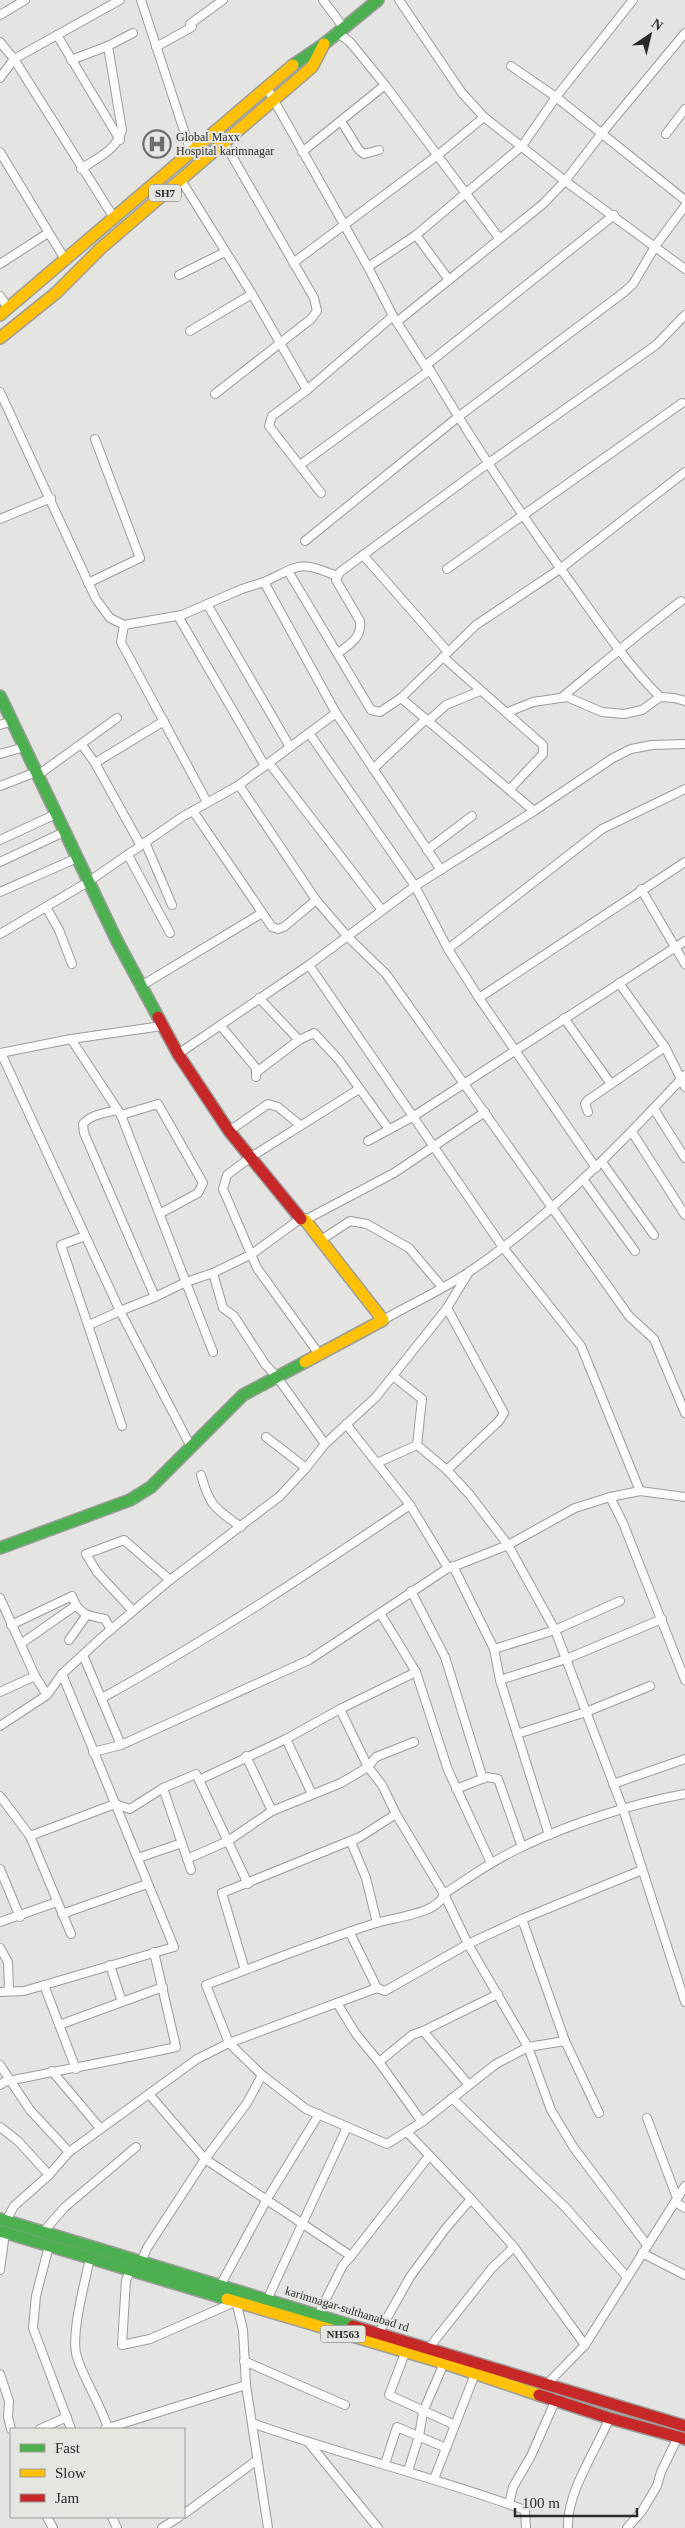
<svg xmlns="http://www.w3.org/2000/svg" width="685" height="2528" font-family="'Times New Roman',serif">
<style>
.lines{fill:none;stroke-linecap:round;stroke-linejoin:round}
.street-casing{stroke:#9b9c9a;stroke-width:10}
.fast-casing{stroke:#9b9c9a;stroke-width:14}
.slow-casing{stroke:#9b9c9a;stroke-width:14}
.jam-casing{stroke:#9b9c9a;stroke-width:14}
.street{stroke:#fbfbfb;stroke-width:8}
.fast{stroke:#4caf50;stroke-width:11}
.slow{stroke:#ffc107;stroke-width:11}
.jam{stroke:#c62828;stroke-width:11}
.labels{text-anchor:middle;stroke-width:4;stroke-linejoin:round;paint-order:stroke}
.shield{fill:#e5e6e2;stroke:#636461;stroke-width:1}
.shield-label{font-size:11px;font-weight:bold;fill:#2b2c2a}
.poi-label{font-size:12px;fill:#2b2c2a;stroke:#e5e6e2;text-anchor:start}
.street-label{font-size:12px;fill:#2b2c2a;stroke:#e5e6e2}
</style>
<rect width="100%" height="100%" fill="#e4e5e3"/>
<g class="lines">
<g class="street-casing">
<g id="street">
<path d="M141,0L191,152"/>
<path d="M323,0L344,28"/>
<path d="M399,0L462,93L484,117"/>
<path d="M0,15L25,0"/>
<path d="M190,24L223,0"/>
<path d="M338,33L350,42L385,85"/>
<path d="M57,35L120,140"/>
<path d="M0,42L14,59L114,218"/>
<path d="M156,47L192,27"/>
<path d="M71,60L108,46"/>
<path d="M511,66L556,97L685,200"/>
<path d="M0,78L14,59L120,0"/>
<path d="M341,121L359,150L364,154L379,150"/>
<path d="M666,134L685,109"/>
<path d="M0,152L66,261"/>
<path d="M302,152L385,85L499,238"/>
<path d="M81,169C97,158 117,150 122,130L108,46L133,33"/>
<path d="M181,180L252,294L307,390L393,316L368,267L267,88"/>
<path d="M416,235L449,280"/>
<path d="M293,263L438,155L484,117L565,181L685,269"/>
<path d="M0,264L48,233"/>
<path d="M368,267L416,235L522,146L556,97L633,0"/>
<path d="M179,275L225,252"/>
<path d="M0,296L8,308"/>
<path d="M393,316L425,366L430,370C474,444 522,516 573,586C600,624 627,664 660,697"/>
<path d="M398,321L543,204L565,181L602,133L685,33"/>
<path d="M190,331L252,294"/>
<path d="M425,366L614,215"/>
<path d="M307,390L272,416L269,426L321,493"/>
<path d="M0,392L96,599L110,618L124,625L121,642L207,802"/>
<path d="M215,394L311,319L317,311L314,298L225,144"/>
<path d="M300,465L430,370"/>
<path d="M0,519L51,498"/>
<path d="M305,541L458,417L623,293L633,284L656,245L685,206"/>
<path d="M363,555L448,652"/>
<path d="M447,569L682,403"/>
<path d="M288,571L371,710L380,712L401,698L476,625L560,569L685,472"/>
<path d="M264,582C301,565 298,560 337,576"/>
<path d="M88,583L140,558L95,439"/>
<path d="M207,604L290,747"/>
<path d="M178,616L265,766"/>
<path d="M124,625L182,615L242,589L264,582L336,713"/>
<path d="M338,653C350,644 362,638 360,621L336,580L340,572L487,464L656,345L685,315"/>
<path d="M443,657L543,745V754L510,789"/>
<path d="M401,698L534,811"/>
<path d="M561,698C601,665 640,632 681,601"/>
<path d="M508,712L533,702L567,697L602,712L624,714L642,710L660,697L674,698L685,701"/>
<path d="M428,721L446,705L480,691"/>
<path d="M0,725L12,721"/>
<path d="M309,733L415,886L448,949L479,998L596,1168"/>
<path d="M82,745L95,763L140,844"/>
<path d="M0,754L25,747"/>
<path d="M95,763L164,721"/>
<path d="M269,763L381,909"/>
<path d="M373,769L426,719"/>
<path d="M38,775L117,718"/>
<path d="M239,785L316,900L348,937L386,974L629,1316L654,1339L685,1413"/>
<path d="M0,786L36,772"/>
<path d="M193,811L272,927L278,929L284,927L316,900"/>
<path d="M0,840L56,814"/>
<path d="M145,842L172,905"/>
<path d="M427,850L472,816"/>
<path d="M128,855L170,933"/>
<path d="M0,862L64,832"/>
<path d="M641,889L685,964"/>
<path d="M0,892L77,858"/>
<path d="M46,907L59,930L72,964"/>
<path d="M0,934L88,882L182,817L239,785L336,713L441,870"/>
<path d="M448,949L602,829L685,789"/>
<path d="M309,965L502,1246L581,1346L640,1491"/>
<path d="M619,983L665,1047L685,1087"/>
<path d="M141,986L262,913"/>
<path d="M259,998L299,1040"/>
<path d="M479,998L685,862"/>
<path d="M564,1018L611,1084"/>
<path d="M220,1025L256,1068V1077"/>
<path d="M71,1039L121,1115L213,1352"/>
<path d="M0,1053L71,1039L162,1026"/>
<path d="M1,1053L120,1311L155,1297"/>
<path d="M178,1054L309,965L415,886L534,811L613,758L631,749L652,745L685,744"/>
<path d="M258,1071L299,1040L314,1033L339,1060L388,1128"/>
<path d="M654,1109L685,1158"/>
<path d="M118,1110C106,1113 91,1114 83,1124L84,1133L155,1297L186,1282L213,1273"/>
<path d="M588,1112L585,1104L588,1100L665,1047"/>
<path d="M121,1115L158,1104L203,1183L198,1193L161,1213"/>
<path d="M229,1131L268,1104L278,1107L300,1125"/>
<path d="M632,1132L685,1215"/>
<path d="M368,1141L414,1116L685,941"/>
<path d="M602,1162L654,1235"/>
<path d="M583,1179L635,1251"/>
<path d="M300,1219L252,1254L213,1273L223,1308L234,1316L265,1364L277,1377L325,1444"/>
<path d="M305,1220L394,1173L485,1112"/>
<path d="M85,1236L61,1245L122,1426"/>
<path d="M321,1240L350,1221L367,1224L409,1248L442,1287"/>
<path d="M447,1308L504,1413L499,1421L447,1470"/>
<path d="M383,1320C411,1304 442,1290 469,1272C550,1217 619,1146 685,1075"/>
<path d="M89,1325L120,1311L191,1447"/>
<path d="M319,1354L257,1268L223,1189L227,1175L251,1157L359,1089"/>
<path d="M393,1376L422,1399L417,1445L447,1470L470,1495L508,1545L555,1630L623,1809L685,2002"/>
<path d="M266,1437L306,1468"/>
<path d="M377,1463L417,1445"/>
<path d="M201,1475C210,1507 215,1508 241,1527"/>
<path d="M685,1497L640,1491L610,1497L623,1523L685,1680"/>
<path d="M453,1566L494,1649L555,1630L620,1601"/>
<path d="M450,1568L508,1545L575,1508L610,1497"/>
<path d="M411,1591L445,1657L483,1779"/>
<path d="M0,1598L35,1676L47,1695"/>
<path d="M133,1611L97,1572L86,1554L124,1540L170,1580"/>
<path d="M380,1613L416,1672L448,1770L491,1863"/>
<path d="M11,1625L72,1596C78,1614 88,1616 105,1619L111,1630"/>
<path d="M69,1640L86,1616"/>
<path d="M22,1643L75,1606"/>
<path d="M494,1649L500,1680L549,1835"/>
<path d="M83,1655L121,1745"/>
<path d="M500,1680L566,1659L662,1619"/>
<path d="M0,1692L35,1676"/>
<path d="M102,1698C208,1640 309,1573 410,1505"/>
<path d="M340,1709L416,1672"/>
<path d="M0,1726L47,1695L62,1674L101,1638L170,1580L280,1496L306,1468L325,1444L376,1397L447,1308L469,1272"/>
<path d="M517,1734L586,1712L650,1686"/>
<path d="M286,1739L312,1794"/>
<path d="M93,1752L121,1745L309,1660L448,1568L410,1505L346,1424"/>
<path d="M246,1756L272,1811"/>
<path d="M199,1780L248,1884"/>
<path d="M613,1784L685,1759"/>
<path d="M163,1788L191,1870"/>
<path d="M456,1789L487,1777L498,1779L522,1847"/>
<path d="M0,1796L30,1836L71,1934"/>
<path d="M30,1836L115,1804L130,1809L163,1788L196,1774L199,1780L286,1739L340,1709L368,1767L382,1785L396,1814L444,1894L468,1944L528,2047L551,2110L574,2148L647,2245"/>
<path d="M356,1839L351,1842L366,1878L377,1923"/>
<path d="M138,1858L182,1843"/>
<path d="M187,1859L228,1841L272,1811L341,1783L368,1767L376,1757L414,1742"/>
<path d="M0,1869L20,1917"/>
<path d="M62,1914L147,1884"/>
<path d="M522,1919L565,2041L599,2113"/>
<path d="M0,1922L57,1902"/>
<path d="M350,1933L377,1988"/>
<path d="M0,1948L8,1962L9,1991"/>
<path d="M110,1965L122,2002"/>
<path d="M245,1970L222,1893L360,1837L396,1814"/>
<path d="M44,1985L76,2069"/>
<path d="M0,1992L24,1991L174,1947L62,1674"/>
<path d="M337,2003L356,2034L379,2062"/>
<path d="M59,2025L163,1987"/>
<path d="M423,2031L498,1994"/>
<path d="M565,2041L528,2047L496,2064L422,2122L387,2144L306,2109L262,2075L229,2043L206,1985C262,1964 319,1941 376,1923C395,1917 438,1914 444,1894C471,1876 497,1858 526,1845C572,1823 635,1803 685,1794"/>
<path d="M0,2065L30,2110L69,2152"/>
<path d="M52,2071L100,2128"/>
<path d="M0,2085L4,2082C61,2070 118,2060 176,2047L154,1952"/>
<path d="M149,2094L205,2159L351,2256L429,2156"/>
<path d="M452,2098L566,2208L627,2277"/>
<path d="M647,2118L677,2198"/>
<path d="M422,2122L379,2062L412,2035L423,2031L469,2085"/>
<path d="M0,2127L18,2141L49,2175"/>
<path d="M471,2199L514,2247L585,2345"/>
<path d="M675,2202L685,2208"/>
<path d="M6,2221L14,2206L49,2175L69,2152L197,2059L229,2043L377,1988L385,1991L468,1944L522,1919L642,1870"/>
<path d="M44,2231L65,2207L136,2147"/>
<path d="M49,2246L36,2296L33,2328L71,2429"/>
<path d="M642,2253L685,2275"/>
<path d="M90,2258C85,2282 70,2336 77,2357C85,2382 100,2403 108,2428"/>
<path d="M141,2262L147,2248L205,2159L247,2103L262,2075"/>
<path d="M0,2270L5,2233"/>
<path d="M131,2270L126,2280L122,2345L150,2339L235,2302"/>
<path d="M220,2286L267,2199L319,2114"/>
<path d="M267,2300L347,2127"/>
<path d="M236,2301L243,2330L246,2385L268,2528"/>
<path d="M318,2315L343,2265L351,2256"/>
<path d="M378,2334L410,2277L446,2228L471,2199L407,2132"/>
<path d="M428,2349L492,2268L514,2247"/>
<path d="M405,2353L389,2395L455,2425"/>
<path d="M244,2361L345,2405"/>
<path d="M0,2374L9,2401L8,2417L11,2429"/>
<path d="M546,2385L585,2345L685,2186"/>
<path d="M252,2423C342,2455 435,2477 525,2510L526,2528"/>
<path d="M40,2429L67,2417"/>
<path d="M105,2429L246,2385"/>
<path d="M309,2443L378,2528"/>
<path d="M385,2464L397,2427L446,2448"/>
<path d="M408,2471L419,2436L423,2412L444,2363"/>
<path d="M434,2479L475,2374"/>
<path d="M509,2504L513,2487L531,2456L556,2399"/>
<path d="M184,2514L257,2460"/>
<path d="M47,2517L53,2528"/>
<path d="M112,2517L117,2528"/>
<path d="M162,2528L179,2517"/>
<path d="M568,2528C566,2493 597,2449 610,2417"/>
<path d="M627,2528L642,2511L657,2486L661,2472L678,2437"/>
</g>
</g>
<g class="fast-casing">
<g id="fast">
<path d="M293,65L324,44L378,0"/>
<path d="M0,696L117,941L158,1017"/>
<path d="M0,1548L130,1500L151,1487L243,1395L305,1362"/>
<path d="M0,2219L353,2326"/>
<path d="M0,2231L227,2299"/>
</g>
</g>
<g class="slow-casing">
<g id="slow">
<path d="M0,315L293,65"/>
<path d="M0,338L56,293L101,248L312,67L324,44"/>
<path d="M301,1219L305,1220L383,1320L305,1362"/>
<path d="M227,2299L444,2363L539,2395"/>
</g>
</g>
<g class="jam-casing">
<g id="jam">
<path d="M158,1017L178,1054L229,1131L301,1219"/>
<path d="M353,2326L685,2426"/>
<path d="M539,2395L609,2418L685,2439"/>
</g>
</g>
<use href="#street" class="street"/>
<use href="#fast" class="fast"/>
<use href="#slow" class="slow"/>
<use href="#jam" class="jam"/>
</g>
<defs>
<g id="hospital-ring" transform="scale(1.4375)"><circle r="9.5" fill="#e5e6e2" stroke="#6c6d6b" stroke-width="1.5"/><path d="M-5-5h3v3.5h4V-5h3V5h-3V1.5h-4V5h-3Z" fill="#6c6d6b"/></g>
</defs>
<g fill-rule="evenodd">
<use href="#hospital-ring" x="157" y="144"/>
</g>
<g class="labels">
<g class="shield">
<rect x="149" y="184.5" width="32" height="17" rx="4"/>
<rect x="320.5" y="2325.5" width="45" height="17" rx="4"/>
</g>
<g class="shield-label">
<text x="165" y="197">SH7</text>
<text x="343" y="2338">NH563</text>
</g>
<g class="poi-label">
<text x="176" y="141">Global Maxx<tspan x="176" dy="14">Hospital karimnagar</tspan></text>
</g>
<g class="street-label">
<text transform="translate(347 2309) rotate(17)" y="4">karimnagar-sulthanabad rd</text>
</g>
</g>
<rect x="10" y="2428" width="175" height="90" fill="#e5e6e2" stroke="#9b9c98"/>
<rect x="20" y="2444" width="25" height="8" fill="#4caf50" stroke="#9b9c98"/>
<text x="55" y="2453" font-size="15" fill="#2b2c2a">Fast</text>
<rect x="20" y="2469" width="25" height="8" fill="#ffc107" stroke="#9b9c98"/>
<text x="55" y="2478" font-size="15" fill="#2b2c2a">Slow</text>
<rect x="20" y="2494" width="25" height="8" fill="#c62828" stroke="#9b9c98"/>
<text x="55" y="2503" font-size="15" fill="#2b2c2a">Jam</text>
<g transform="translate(650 35) rotate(35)" stroke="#e5e6e2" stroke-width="4" paint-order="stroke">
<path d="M0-4L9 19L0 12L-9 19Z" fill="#2b2c2a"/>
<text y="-8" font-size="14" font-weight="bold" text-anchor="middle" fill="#2b2c2a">N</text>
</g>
<path d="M515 2508v8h122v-8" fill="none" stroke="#2b2c2a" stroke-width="2.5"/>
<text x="522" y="2508" font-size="15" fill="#2b2c2a" stroke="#e5e6e2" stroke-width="4" paint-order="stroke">100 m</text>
</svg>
